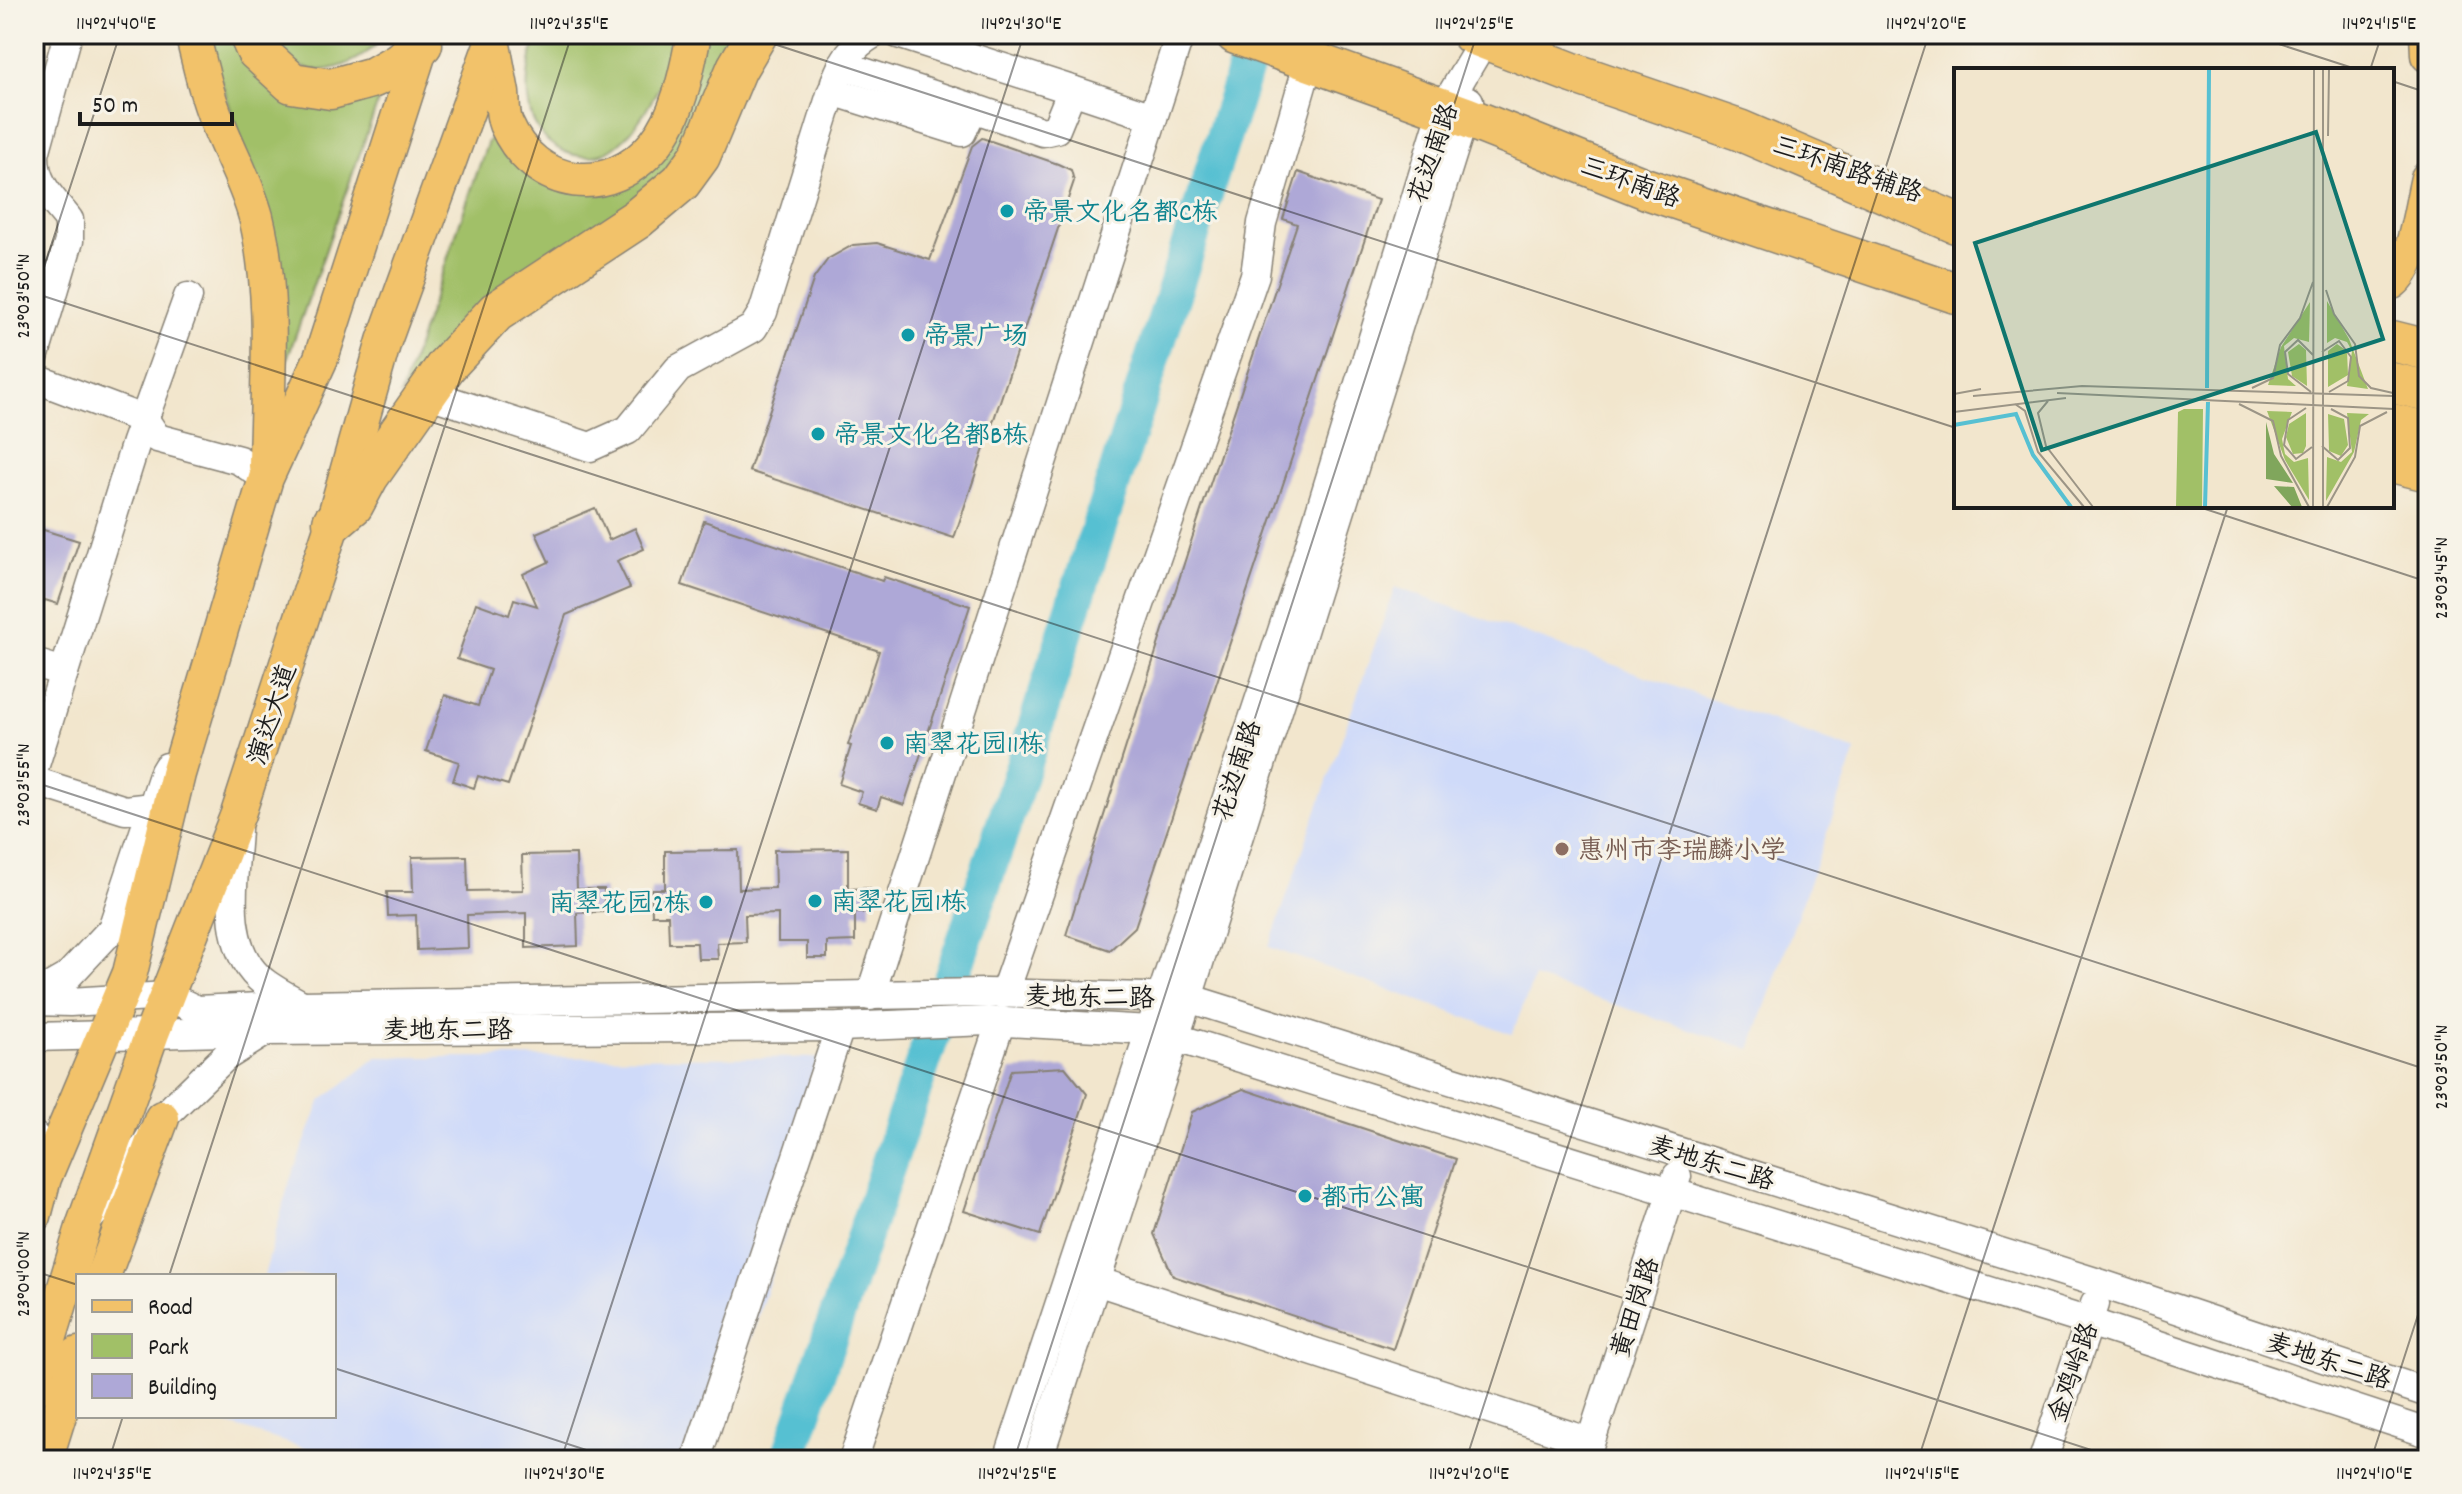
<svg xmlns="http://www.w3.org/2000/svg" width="2462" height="1494" font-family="Dekko,'LXGW WenKai TC',sans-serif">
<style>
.built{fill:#cfdaf9}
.green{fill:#a1c067;stroke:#5e6e42;stroke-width:2}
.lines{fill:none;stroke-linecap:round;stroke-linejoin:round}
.river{stroke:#57c0d2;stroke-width:36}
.building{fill:#aea8d7}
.minor-casing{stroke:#878174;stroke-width:31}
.major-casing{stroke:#878174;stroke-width:37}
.highway-casing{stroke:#878174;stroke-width:43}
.minor{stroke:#fff;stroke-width:28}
.major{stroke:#f2c26a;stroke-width:34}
.highway{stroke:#f2c26a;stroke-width:40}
.ticks{fill:none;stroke:#1c1c1c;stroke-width:2;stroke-opacity:0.45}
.culture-dot{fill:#0f9aa8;stroke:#f7f3e8;stroke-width:3}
.education-dot{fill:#8d6e63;stroke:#f7f3e8;stroke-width:3}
.labels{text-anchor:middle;stroke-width:6;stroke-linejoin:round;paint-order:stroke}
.street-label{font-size:26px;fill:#1c1c1c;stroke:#f7f3e8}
.culture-label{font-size:26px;fill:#0d838f;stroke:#f7f3e8;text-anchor:start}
.education-label{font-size:26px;fill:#785e54;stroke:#f7f3e8;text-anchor:start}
.inset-river{fill:none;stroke:#57c0d2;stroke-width:4}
.inset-road{fill:none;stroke:#9c9586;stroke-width:2}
.view{fill:#0f766e;fill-opacity:0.15;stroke:#0f766e;stroke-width:4}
.inset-edge{fill:none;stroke:#1c1c1c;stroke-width:4}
.neatline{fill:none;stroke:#1c1c1c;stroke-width:3}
.ticks-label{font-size:20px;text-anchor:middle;fill:#1c1c1c}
</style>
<rect width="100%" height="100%" fill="#f7f3e8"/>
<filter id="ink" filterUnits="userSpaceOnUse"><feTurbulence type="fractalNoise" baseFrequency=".0125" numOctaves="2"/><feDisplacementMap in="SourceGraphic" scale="16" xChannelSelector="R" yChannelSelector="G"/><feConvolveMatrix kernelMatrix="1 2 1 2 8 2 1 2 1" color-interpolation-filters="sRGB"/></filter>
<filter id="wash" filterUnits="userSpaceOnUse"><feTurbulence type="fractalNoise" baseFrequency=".006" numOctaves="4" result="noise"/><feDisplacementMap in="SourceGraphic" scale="32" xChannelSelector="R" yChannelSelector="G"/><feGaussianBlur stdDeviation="1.8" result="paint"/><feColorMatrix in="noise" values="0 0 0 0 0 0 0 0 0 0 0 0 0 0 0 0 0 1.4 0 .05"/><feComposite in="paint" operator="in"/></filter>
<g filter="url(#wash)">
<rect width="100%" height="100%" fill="#f2e6cd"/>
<g class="built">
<path d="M1395,587L1856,751L1750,1049L1534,978L1512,1034L1269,947Z"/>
<path d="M377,1057L841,1058L712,1460H344L223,1423L225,1416H334V1276H264L289,1183L320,1102Z"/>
</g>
<g class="green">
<path d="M211,34H230C256,66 281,111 327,108C343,107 361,97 376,91L378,102L285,365L242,144L218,71Z"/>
<path d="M269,34H385C369,59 322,82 295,63C285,56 277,43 269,34Z"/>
<path d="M537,34H677C671,70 640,135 606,152C593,158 578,157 565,152C517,131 524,75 537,34Z"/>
<path d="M707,34H738L682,163L431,358L400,396L488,141L495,136L605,193Z"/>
</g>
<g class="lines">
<path class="river" d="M788,1460L1013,797L1256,34"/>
</g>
<g id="blocks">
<g class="building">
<path d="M982,138L1058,164L1071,170L1074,181L954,538L749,471L814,278L828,259L853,245L877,243L930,260L972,146Z"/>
<path d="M1298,172L1378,200L1135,927L1110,950L1066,935L1196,526L1297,224L1283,219Z"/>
<path d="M595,508L609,540L635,528L644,549L617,561L630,588L566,615L508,785L478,776L474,788L453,781L459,762L426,751L445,695L478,706L490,670L457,659L476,603L509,615L514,599L537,606L523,574L549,562L536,533Z"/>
<path d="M704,521L882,581L884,577L970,606L904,805L881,797L877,809L858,803L862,792L839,784L851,746L848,745L879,651L682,585Z"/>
<path d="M34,527L79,541L58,604L45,600L34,619Z"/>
<path d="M848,849V889L870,888V913H855V941L827,942V958H807V942H778V914L745,915L746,942L717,943L718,959H698L697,943H669L668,915H652L651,889H665V851L738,850L739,889L775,888L774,850Z"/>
<path d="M576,854L577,889H604V912L577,913L578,946L526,948V913L467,915L468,948L417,950L416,915L388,916L387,892H413L412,857L467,856L468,891L523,890L522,855Z"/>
<path d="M1065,1067L1087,1094L1040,1235L964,1211L1011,1070Z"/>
<path d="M1243,1089L1456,1159L1393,1349L1173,1276L1154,1234L1192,1112Z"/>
</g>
</g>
</g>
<g filter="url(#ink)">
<use href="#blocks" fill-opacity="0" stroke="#878174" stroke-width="2"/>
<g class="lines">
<g class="minor-casing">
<g id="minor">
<path d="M898,34L1072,90"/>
<path d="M842,65L973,108"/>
<path d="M835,82C844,59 851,47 873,34"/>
<path d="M34,358L69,241V220C52,198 34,184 35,154L68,34"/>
<path d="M34,378L145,420L157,438L239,460L266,478"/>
<path d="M426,393L590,447L628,430L678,369L753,328L763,312L832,91L962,132L973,108L1043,132L1056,129L1072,90L1153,117"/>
<path d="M34,663L64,672"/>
<path d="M34,768L136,442L188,297"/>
<path d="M34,781L125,810L152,807"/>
<path d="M237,829C235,877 220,941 259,978C271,989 288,997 302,1005"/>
<path d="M1004,994L1255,275L1262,223L1309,61"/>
<path d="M34,996L67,977L112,929L164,772L167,767"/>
<path d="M870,996L1180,34"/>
<path d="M34,1001L70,1002L167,996L197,1010L302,1005L986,993L1188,998L2102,1284L2428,1393"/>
<path d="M34,1037L263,1031L840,1027L988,1021L1151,1030L2089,1322L2428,1433"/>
<path d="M34,1136L44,1178"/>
<path d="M90,1218L127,1176L162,1118L225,1057L265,1032"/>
<path d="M1078,1275L1590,1442"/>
<path d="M1585,1459L1677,1176"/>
<path d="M696,1460L840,1027"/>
<path d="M853,1460L1001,1021"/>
<path d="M1008,1460L1299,580L1443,109L1484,40"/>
<path d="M1038,1460L1188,998L1469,101"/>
<path d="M2043,1460L2095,1304"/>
</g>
</g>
<g class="major-casing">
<g id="major">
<path d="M192,34C199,59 204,86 213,110C226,147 246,180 256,217C276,298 267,384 266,466"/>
<path d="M2427,34L2428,55"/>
<path d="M493,45C496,61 499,77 502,93C503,104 502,114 506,124C535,190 610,199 655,144C679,115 687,70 694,34"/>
<path d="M2392,282C2415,265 2421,206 2428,178"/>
<path d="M34,1216L44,1178L130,973L178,774L266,478L321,358L424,37"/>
<path d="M103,1276L162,1118"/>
<path d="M34,1389L84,1224L152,1033L238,814L333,522L384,341L495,34"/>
<path d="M45,1460L78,1354"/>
</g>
</g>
<g class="highway-casing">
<g id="highway">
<path d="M249,34L256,50L292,83L331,89L374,77L400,62L422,44"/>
<path d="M1236,34L1466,117L1647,189L1956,293"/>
<path d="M1472,34L1570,72L1739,130L1956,223"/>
<path d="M2392,341L2428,350"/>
<path d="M2392,383L2428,391"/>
<path d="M2392,424L2428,432"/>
<path d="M2392,462L2428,471"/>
<path d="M333,522L353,505L368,477L446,366L496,312L637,219L681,182L700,156L737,68L757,34"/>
</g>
</g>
<use href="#minor" class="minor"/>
<use href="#major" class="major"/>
<use href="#highway" class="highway"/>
</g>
</g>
<path class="ticks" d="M743,34L1956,428M2248,34L2359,70M2370,70L2382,34M2392,81L2428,93M34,293L2428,1070M34,298L120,34M2196,506L2428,582M34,782L2122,1460M34,1271L78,1285M169,1276L572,34M334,1368L617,1460M109,1460L123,1416M561,1460L1024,34M1014,1460L1477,34M1466,1460L1929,34M1918,1460L2228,506M2371,1460L2428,1284"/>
<g class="culture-dot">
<circle cx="1007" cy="211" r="8"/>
<circle cx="908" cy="335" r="8"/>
<circle cx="818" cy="434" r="8"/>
<circle cx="887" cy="743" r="8"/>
<circle cx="815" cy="901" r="8"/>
<circle cx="706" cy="902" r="8"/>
<circle cx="1305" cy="1196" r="8"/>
</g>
<circle class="education-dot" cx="1562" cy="849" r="8"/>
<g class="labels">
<g class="street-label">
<text transform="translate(1432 153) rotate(-71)" y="9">花边南路</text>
<text transform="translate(1848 168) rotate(19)" y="9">三环南路辅路</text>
<text transform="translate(1631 181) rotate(20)" y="9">三环南路</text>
<text transform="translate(271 714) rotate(-72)" y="9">演达大道</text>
<text transform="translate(1236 770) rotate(-72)" y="9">花边南路</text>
<text transform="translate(1090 996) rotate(1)" y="9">麦地东二路</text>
<text x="448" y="1038">麦地东二路</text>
<text transform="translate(1712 1162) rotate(17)" y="9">麦地东二路</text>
<text transform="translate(1634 1307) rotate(-72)" y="9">黄田岗路</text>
<text transform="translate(2329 1360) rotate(18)" y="9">麦地东二路</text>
<text transform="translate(2072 1372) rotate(-71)" y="9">金鸡岭路</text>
</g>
<g class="culture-label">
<text x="1023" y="220">帝景文化名都C栋</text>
<text x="924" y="344">帝景广场</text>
<text x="834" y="443">帝景文化名都B栋</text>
<text x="903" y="752">南翠花园11栋</text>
<text x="831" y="910">南翠花园1栋</text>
<text x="690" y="911" text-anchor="end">南翠花园2栋</text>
<text x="1321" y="1205">都市公寓</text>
</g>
<g class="education-label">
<text x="1578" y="858">惠州市李瑞麟小学</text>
</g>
</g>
<g transform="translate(1954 68)">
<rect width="440" height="440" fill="#f2e6cd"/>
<path d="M373,233L395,271L414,321L393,318L398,283L393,274L381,270L373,275ZM356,234L355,274L340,270L330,278L334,311L342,318L314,317L327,279ZM345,276L352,282L353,318L338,308L334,284ZM383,276L393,283L394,307L374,319V283ZM230,341H249L248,439H222L224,344ZM313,343L338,344L328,371L331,386L340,394L354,390L355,432L331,392ZM352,345V378L349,385L339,386L332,369L335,356ZM393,345L415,346L407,352L400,384L372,433L373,389L387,394L398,384ZM374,346L390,351L394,377L387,388L375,383Z" fill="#a1c067"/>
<path d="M312,354L320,386L339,415L312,411ZM320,418L340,419L348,439H338Z" fill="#80a65c"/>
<path class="inset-river" d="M253,320L255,1M0,357L62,346L79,387L117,439M251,439L254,334"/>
<path class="inset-road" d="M369,1V439M374,68L375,1M372,222L380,246L401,276L405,308L417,320L439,325M368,284L385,273L397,289L394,313L375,324M298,320L319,310L326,277L346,250L359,214M357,324L334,306L331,284L344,272L359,287M103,325L440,341M0,326L27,321M19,328L128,318L440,328M94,333L84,345L92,378L139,439M61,336L71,343L84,384L130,439M285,336L319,353L327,388L355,439M352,340L334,352L330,377L342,391L358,379M0,344L112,330M368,378L384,392L396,380L394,350L377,341M359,439L360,1M373,439L401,389L406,358L433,344"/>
<path class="view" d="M362,64L429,271L88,382L21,175Z"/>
<rect width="440" height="440" class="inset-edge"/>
</g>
<rect width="2462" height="1494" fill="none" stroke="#f7f3e8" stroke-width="88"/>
<rect x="76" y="1274" width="260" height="144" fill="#f7f3e8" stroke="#9f9d96" stroke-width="2"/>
<rect x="92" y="1300" width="40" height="12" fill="#f2c26a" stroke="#9f9d96" stroke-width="2"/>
<text x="148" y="1314" font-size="24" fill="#1c1c1c">Road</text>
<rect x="92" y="1334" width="40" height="24" fill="#a1c067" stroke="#9f9d96" stroke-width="2"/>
<text x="148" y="1354" font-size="24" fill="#1c1c1c">Park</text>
<rect x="92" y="1374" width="40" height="24" fill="#aea8d7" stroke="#9f9d96" stroke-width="2"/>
<text x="148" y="1394" font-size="24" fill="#1c1c1c">Building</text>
<path d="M80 112v12h152v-12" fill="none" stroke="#1c1c1c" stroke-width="4"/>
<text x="92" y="112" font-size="24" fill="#1c1c1c" stroke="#f7f3e8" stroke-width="6" paint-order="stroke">50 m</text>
<rect x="44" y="44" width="2374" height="1406" class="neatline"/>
<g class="ticks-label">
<text x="116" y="29">114°24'40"E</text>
<text x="569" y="29">114°24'35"E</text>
<text x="1021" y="29">114°24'30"E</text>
<text x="1474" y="29">114°24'25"E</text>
<text x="1926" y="29">114°24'20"E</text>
<text x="2379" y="29">114°24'15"E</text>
<text transform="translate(22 296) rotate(-90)" y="7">23°03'50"N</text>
<text transform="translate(2440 578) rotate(-90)" y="7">23°03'45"N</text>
<text transform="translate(22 785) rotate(-90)" y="7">23°03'55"N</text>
<text transform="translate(2440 1067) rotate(-90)" y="7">23°03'50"N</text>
<text transform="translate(22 1274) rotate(-90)" y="7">23°04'00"N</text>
<text x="112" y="1479">114°24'35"E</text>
<text x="564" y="1479">114°24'30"E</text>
<text x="1017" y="1479">114°24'25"E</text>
<text x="1469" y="1479">114°24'20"E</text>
<text x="1922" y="1479">114°24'15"E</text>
<text x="2374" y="1479">114°24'10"E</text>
</g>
</svg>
